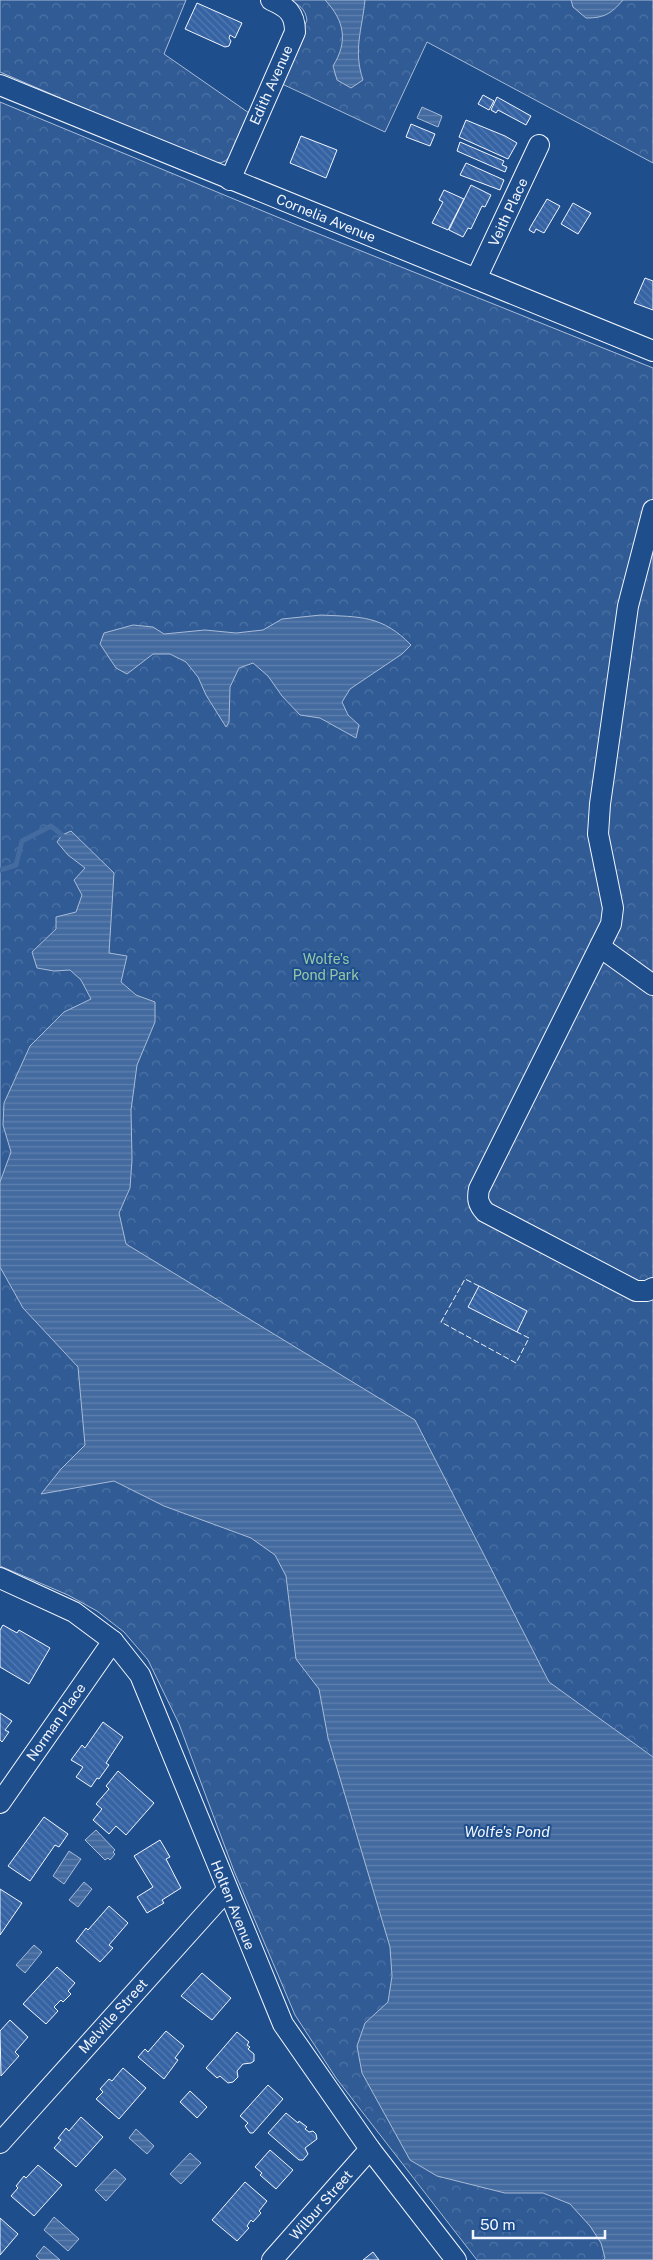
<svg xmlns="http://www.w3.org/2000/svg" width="653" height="2260" font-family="'Public Sans',sans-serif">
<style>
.park{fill:url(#park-crowns);stroke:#a8bbd7}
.water{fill:url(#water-rules);stroke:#a8bbd7}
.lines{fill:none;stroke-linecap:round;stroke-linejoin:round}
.stream{stroke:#446ba0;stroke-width:5}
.building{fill:url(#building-back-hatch);stroke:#f2f6ff}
.minor-casing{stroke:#f2f6ff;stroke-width:22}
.minor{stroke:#1f4e8c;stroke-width:20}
.fence{stroke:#f2f6ff;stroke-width:1;stroke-dasharray:6 2.5;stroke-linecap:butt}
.labels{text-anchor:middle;stroke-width:4;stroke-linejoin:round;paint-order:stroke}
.street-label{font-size:14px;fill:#f2f6ff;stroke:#1f4e8c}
.park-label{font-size:14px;fill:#97c8a6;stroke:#1f4e8c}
.water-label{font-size:15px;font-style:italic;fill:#f2f6ff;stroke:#1f4e8c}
</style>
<defs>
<pattern id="park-crowns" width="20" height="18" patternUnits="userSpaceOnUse" patternTransform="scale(1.25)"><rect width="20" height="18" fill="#305b95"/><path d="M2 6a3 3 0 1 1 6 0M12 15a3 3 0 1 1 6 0" fill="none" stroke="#4e73a5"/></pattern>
<pattern id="water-rules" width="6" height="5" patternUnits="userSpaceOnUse" patternTransform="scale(1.25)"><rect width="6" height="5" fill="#446ba0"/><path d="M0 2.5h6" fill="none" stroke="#5f81ae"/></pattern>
<pattern id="building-back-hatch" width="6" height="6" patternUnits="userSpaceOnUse" patternTransform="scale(1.25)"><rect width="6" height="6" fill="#3563a3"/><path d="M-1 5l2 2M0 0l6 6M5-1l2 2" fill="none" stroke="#537ab1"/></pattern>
</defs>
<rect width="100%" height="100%" fill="#1f4e8c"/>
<g class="park">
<path d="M0,0H186L164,54L249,113C244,125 235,158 223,162C218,164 212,162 207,161L0,72Z"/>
<path d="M289,0H653V163L427,42L385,132L280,83L307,20C305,8 299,5 289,0Z"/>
<path d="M0,102L299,226L653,368V2260H477L336,2078L295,2015L234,1871L179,1724L148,1660L124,1632L97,1611L68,1595L0,1566Z"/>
</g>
<g class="water">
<path d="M325,0H365C362,30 353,50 363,80L351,88L337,80L333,66C348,42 345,21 325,0Z"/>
<path d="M571,0H623C611,14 604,18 586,18L573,7Z"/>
<path d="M422,107L442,116L438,127L417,118Z"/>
<path d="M321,615C360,617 382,615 411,645L402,654L350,689L342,702L348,715L359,725L356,738L320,718L300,715L282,696L268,676L253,663L239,668L230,687L229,722L226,727L206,695L198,677L186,662L170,654H153L127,674L116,668L100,644L104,633L133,625L153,627L164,634L205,630L236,633L263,630L282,619Z"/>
<path d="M71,831L114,873L109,953L127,956L121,982L136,995L155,1002V1022L137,1065L131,1110L132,1160L130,1188L119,1213L126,1244L415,1420L549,1682L653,1757V2260H603L605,2258L601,2243L590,2226L570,2204L543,2193H505L437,2176L410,2160L362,2073L357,2046L365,2023L388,2002L392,1976L390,1947L328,1738L319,1689L296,1659L286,1576L275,1555L251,1538L164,1506L114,1481L41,1494L61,1469L85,1445L78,1367L23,1308L0,1267V1182L11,1152L3,1125L4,1103L30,1046L64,1012L91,999L81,980L70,970L54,971L37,968L32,952L56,929V917L76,912L82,895L74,880L85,868L68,855L57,842L62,835Z"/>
<path d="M96,1830L115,1850L113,1852L115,1854L110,1860L108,1858L105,1860L85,1840Z"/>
<path d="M69,1851L81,1859L64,1884L53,1876Z"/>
<path d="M84,1882L92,1889L78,1907L69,1900Z"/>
<path d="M34,1945L42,1952L25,1973L16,1965Z"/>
<path d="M136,2129L154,2146L147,2154L129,2138Z"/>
<path d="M190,2153L201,2163L181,2184L170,2174Z"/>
<path d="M115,2169L126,2179L106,2201L95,2190Z"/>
<path d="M54,2217L79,2239L68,2251L44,2230Z"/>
<path d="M44,2246L60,2260H40L36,2256Z"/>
</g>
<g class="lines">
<path class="stream" d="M0,870L16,865L22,841L51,826L62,835"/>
</g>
<g class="building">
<path d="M197,3L242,23L235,38L230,35L229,38L231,41L229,46L225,47L185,29Z"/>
<path d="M483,95L494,101L489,110L478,104Z"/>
<path d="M497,97L531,116L526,125L498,110L496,113L491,110Z"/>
<path d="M466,120L505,136L517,143L508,159L459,137Z"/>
<path d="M411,124L435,134L430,146L406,137Z"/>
<path d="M301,136L337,150L326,178L290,163Z"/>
<path d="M460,142L504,161L502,165L507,167L505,172L457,151Z"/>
<path d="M466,163L504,180L500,190L460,175Z"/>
<path d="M471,185L491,195L485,207L482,206L471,229L468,228L463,237L449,230Z"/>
<path d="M444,190L464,199L448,230L432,223L443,202L439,200Z"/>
<path d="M547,199L560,206L544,233L536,229L534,233L529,230L531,226Z"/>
<path d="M573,203L591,213L578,234L561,224Z"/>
<path d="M645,278L653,281V310L634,303Z"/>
<path d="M479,1286L527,1311L517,1332L468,1307Z"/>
<path d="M3,1625L17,1633L19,1630L50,1648L29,1684L0,1667V1630Z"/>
<path d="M0,1713L12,1721L5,1730L9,1732L2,1742L0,1740Z"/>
<path d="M103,1722L123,1737L106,1763L109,1765L99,1779L97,1778L91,1787L76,1777L83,1767L71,1760L82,1745L85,1748Z"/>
<path d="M118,1771L154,1803L126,1835L116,1826L109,1834L93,1820L102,1809L96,1804L109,1789L106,1786Z"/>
<path d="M44,1817L68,1834L59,1847L55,1845L30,1881L8,1866Z"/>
<path d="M160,1840L170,1857L166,1859L181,1888L162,1900L164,1903L147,1913L137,1897L153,1887L134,1856Z"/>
<path d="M0,1889L22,1903L0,1935Z"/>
<path d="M109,1906L128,1923L109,1945L113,1948L100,1962L76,1941L86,1928L88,1930Z"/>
<path d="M57,1967L75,1983L68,1991L71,1994L63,2002L61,2000L54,2007L58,2011L46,2024L23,2004Z"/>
<path d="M202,1973L231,1998L212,2020L181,1996Z"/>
<path d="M10,2020L28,2037L15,2052L19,2056L1,2076L0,2031Z"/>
<path d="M166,2031L184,2046L175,2058L178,2060L164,2079L138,2057L145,2049L148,2052Z"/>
<path d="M237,2032L249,2042L247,2045L250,2047L248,2049L254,2054V2061L251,2063L243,2064L237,2071L238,2077L233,2082L228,2083L220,2076L217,2078L206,2068Z"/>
<path d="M123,2068L146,2088L119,2119L96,2099L103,2092L100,2089L109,2079L112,2081Z"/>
<path d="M268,2085L283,2099L253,2133H250L245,2126L248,2123L240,2116Z"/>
<path d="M190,2091L207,2107L197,2118L180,2102Z"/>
<path d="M286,2113L298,2123L299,2121L307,2127L305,2129L309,2132L313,2131L316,2134L317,2139L305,2148L308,2154L303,2160H299L268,2133Z"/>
<path d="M81,2117L103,2137L76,2167L54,2148L61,2140L58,2138L66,2128L69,2131Z"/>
<path d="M270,2150L293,2170L276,2189L260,2175L262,2173L255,2167Z"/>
<path d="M38,2165L62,2185L34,2216L11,2196L18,2188L16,2186L24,2176L26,2178Z"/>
<path d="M245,2182L267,2201L259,2211L261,2213L253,2222L251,2220L247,2226L249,2228L237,2241L212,2220Z"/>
<path d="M0,2218L18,2234L0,2255Z"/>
<path d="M373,2252L379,2260H363Z"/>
</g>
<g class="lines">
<g class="minor-casing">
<g id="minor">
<path d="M0,85L653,351"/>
<path d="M230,180L295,32C295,13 287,7 271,0"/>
<path d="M476,279L539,145"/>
<path d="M653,510L628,606L600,804L598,834L613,908L611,924L479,1189C477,1199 478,1204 485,1212L636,1291H647L653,1288"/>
<path d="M600,947L653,985"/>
<path d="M0,1578L74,1612L113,1641L140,1675L283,2024L370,2149L456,2260"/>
<path d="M0,1803L113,1641"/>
<path d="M0,2143L227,1890"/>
<path d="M272,2260L370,2149"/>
</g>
</g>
<use href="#minor" class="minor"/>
<path class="fence" d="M479,1286L465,1279L441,1322L516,1363L529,1338L517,1332"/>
</g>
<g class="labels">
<g class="street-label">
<text transform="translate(271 85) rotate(-66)" y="5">Edith Avenue</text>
<text transform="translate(508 212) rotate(-65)" y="5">Veith Place</text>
<text transform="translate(326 218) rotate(22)" y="5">Cornelia Avenue</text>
<text transform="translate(56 1722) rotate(-55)" y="5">Norman Place</text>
<text transform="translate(233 1905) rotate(68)" y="5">Holten Avenue</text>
<text transform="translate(113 2016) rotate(-48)" y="5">Melville Street</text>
<text transform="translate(321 2205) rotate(-49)" y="5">Wilbur Street</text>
</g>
<g class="park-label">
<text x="326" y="964">Wolfe's<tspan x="326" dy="16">Pond Park</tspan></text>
</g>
<g class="water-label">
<text x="507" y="1837">Wolfe's Pond</text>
</g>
</g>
<path d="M473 2230v8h132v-8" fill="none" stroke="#f2f6ff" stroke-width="2.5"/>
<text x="480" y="2230" font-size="15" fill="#f2f6ff" stroke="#1f4e8c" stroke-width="4" paint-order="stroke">50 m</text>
</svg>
